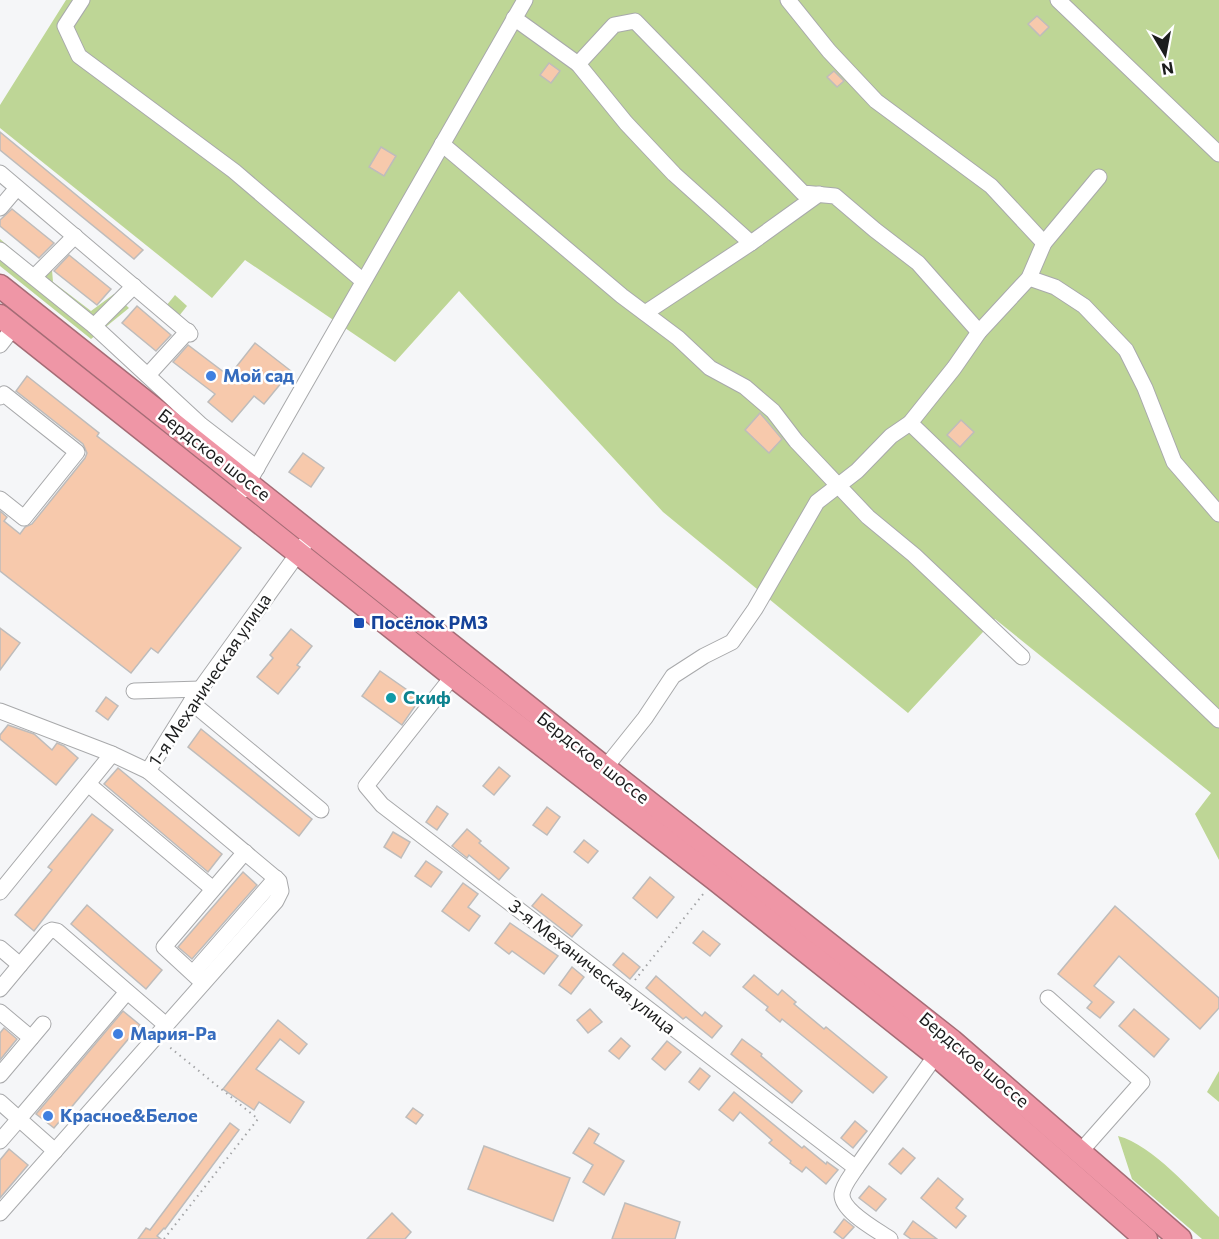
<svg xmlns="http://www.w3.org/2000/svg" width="1219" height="1239" font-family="Commissioner,sans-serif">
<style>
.green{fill:#bed696}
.building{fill:#f7c9ac;stroke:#bebcbb;stroke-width:1.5}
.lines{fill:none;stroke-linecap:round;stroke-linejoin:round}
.minor-casing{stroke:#a8a9ab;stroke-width:17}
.highway-casing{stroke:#a56c76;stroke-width:25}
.path{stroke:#a3a4a6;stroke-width:2;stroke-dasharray:1.5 4.5;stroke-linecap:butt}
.minor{stroke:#fff;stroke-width:15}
.highway{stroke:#ef96a6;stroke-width:22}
.shop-dot{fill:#3f7fe0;stroke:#fff;stroke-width:2}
.transit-dot{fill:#1a4fb4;stroke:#fff;stroke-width:2}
.culture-dot{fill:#0f9aa8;stroke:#fff;stroke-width:2}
.labels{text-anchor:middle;stroke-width:5;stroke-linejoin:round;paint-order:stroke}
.shop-label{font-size:18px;font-weight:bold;fill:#366cbe;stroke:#fff;text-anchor:start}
.street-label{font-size:18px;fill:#1c1d1d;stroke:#fff}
.transit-label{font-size:18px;font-weight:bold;fill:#164399;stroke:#fff;text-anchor:start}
.culture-label{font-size:18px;font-weight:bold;fill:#0d838f;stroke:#fff;text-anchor:start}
</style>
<rect width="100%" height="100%" fill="#f5f6f8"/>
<g class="green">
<path d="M66,0H1219V860L1195,814L1211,793L995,619L908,713L663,512L459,291L395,362L245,260L212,298L0,128V105Z"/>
<path d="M0,239L33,267L51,258L53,282L91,311L114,294L129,308L91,339L0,266Z"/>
<path d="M175,295L187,306L179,316L166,306Z"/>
<path d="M1219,1071V1102L1207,1092Z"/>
<path d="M1118,1136C1153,1145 1192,1192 1219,1217V1239H1202L1132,1179Z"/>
</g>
<g class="building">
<path d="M1037,16L1049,27L1040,36L1028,24Z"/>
<path d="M549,63L560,71L551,83L540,75Z"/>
<path d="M834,71L844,81L837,87L827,77Z"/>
<path d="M0,132L143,250L134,259L0,150Z"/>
<path d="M381,147L396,156L384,176L369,167Z"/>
<path d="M12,209L54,243L39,258L0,226V220Z"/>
<path d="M69,255L111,289L97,305L54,271Z"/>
<path d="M137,306L171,335L156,351L122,323Z"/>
<path d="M255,343L291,371L264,404L254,396L232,422L208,402L215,394L173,362L188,345L229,376Z"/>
<path d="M27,376L99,433L97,436L241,548L158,653L151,648L131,673L0,571V511L7,517L4,521L20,534L25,527L32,524L85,458L87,453L83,444L16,391Z"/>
<path d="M760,413L782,439L769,453L745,430Z"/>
<path d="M961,420L974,432L960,447L947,435Z"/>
<path d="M303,453L324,468L311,487L289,472Z"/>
<path d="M0,628L20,643L0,670Z"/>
<path d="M291,629L312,646L297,665L300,667L278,694L257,677L273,658L270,655Z"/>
<path d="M380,671L420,699L402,725L362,696Z"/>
<path d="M106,697L118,706L108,720L96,711Z"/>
<path d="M8,725L34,734L52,750L57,743L64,746L78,758L56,785L0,739V735Z"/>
<path d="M201,729L312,819L299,836L188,747Z"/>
<path d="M499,767L510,776L494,795L483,786Z"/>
<path d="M118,768L222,854L208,872L104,784Z"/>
<path d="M437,806L448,814L437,830L426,822Z"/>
<path d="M547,807L560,817L547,835L533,825Z"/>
<path d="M92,814L113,830L34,931L15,915L52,870L48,867Z"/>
<path d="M467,829L481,841L479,843L509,868L499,880L469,855L467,858L452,846Z"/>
<path d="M393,832L410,842L401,858L384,847Z"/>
<path d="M584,840L598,851L588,863L574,852Z"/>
<path d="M426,861L442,872L431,887L415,876Z"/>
<path d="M243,872L257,885L192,959L178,947Z"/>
<path d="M650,877L674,897L657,918L633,898Z"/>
<path d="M463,883L478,894L468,907L480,916L469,931L442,911Z"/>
<path d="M542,894L582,925L572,937L532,906Z"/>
<path d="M87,905L162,970L146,989L71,924Z"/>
<path d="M1115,906L1219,998V1008L1200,1029L1119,956L1094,986L1114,1002L1100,1018L1087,1008L1092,1002L1058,974Z"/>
<path d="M510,923L558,956L544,974L512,951L509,954L495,943Z"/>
<path d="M703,931L720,944L710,956L693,943Z"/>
<path d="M623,953L640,967L630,979L613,965Z"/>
<path d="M572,967L584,977L571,994L559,985Z"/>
<path d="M754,975L778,995L782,990L796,1002L794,1004L824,1029L826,1027L887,1077L873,1093L782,1019L780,1022L766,1010L768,1007L743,987Z"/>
<path d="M656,976L702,1016L705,1012L722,1026L712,1038L686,1017L683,1019L646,988Z"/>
<path d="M590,1009L602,1022L588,1033L577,1020Z"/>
<path d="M1134,1009L1169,1039L1154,1057L1119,1026Z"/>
<path d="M123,1011L140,1025L54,1128L36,1114Z"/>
<path d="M278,1020L307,1044L299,1054L280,1039L256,1069L304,1102L290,1123L259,1102L254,1110L223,1089Z"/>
<path d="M4,1028L17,1039L0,1060V1033Z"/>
<path d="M621,1038L630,1046L619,1059L609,1051Z"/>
<path d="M742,1039L762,1054L761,1056L802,1091L792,1103L731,1054Z"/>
<path d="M667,1041L681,1052L665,1070L652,1059Z"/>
<path d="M700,1068L710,1076L699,1090L689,1082Z"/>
<path d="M734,1092L802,1148L804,1146L826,1164L827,1162L838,1170L826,1184L806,1167L802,1172L790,1163L791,1161L769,1143L772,1140L740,1112L733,1121L719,1110Z"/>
<path d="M413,1108L423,1115L416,1124L406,1117Z"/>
<path d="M855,1121L867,1131L853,1148L841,1138Z"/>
<path d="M230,1123L239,1130L165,1229L164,1228L157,1236L161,1239H138L146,1228L150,1230Z"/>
<path d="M589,1128L599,1134L594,1143L624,1161L604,1195L583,1182L593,1165L573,1153Z"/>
<path d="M484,1146L570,1178L553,1221L468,1189Z"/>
<path d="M903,1148L915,1158L901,1174L889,1164Z"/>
<path d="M9,1149L28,1165L0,1198V1160Z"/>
<path d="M938,1178L963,1199L956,1208L966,1216L956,1228L921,1198Z"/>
<path d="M869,1186L886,1199L876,1211L859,1198Z"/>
<path d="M625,1203L680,1222L675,1239H612Z"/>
<path d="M392,1213L411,1232L405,1239H367Z"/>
<path d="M844,1219L854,1227L843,1239L834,1232Z"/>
<path d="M913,1221L937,1239H911L904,1234Z"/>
</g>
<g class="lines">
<g class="minor-casing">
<g id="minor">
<path d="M82,0L65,26L79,56L234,171L363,281"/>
<path d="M788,0L829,51L876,101L991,186L1044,243"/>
<path d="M1058,0L1219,154"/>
<path d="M514,18L578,64L626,123L674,174L751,243"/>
<path d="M578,64L614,25L635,21L803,193L835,196L875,230L918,263L979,332"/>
<path d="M442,144L622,296L678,338L710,368L745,387L773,411L796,441L868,517L914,555L1022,657"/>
<path d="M0,173L190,334"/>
<path d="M0,208L17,188"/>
<path d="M0,250L94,326L201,425L257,468"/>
<path d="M34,277L75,236"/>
<path d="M1029,278L1055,287L1084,306L1126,350L1145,388L1174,462L1219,514"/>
<path d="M645,313L751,243L819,194"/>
<path d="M94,326L134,286"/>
<path d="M0,345L14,327"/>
<path d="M148,375L188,331"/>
<path d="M0,397L4,394L77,452L24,518L0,499"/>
<path d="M910,423L1219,720"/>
<path d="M244,490L525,0"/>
<path d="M453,676L366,786L382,805L856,1168C851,1176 843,1185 842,1194C841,1211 877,1230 890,1239"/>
<path d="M134,691L201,689"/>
<path d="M191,702L321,810"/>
<path d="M0,711L112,754L148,771"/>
<path d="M605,768L645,718L673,676L704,656L732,642L755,609L817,502L857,471L891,436L910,423L954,368L979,332L1029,278L1044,243L1099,177"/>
<path d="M88,784L213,889"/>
<path d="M0,892L112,754"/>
<path d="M0,948L20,965L48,932L52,930L57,931L166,1025"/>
<path d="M193,973L276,878"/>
<path d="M203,983L164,947L245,852"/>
<path d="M0,989L20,965"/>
<path d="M1048,998L1142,1082L1081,1151"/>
<path d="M0,1012L31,1038"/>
<path d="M0,1075L43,1024"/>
<path d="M0,1102L19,1119L0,1141"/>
<path d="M55,1151L19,1119L127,992"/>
<path d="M856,1168L936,1055"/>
<path d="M0,1213L276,901L281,891L279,881L148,771L191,702L304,545"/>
</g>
</g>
<g class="highway-casing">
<g id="highway">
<path d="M0,286L605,768L952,1041L1180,1239"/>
<path d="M0,316L453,676L715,879L936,1055L1146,1239"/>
</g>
</g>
<g class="path">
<path d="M635,980L704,893"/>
<path d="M164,1239L258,1119L167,1045"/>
</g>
<use href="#minor" class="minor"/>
<use href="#highway" class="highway"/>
</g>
<g class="shop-dot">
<circle cx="211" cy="376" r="6"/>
<circle cx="118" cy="1034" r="6"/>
<circle cx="48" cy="1116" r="6"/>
</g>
<rect class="transit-dot" x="353" y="617" width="12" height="12" rx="3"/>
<circle class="culture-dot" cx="391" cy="698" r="6"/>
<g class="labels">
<g class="shop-label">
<text x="223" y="382">Мой сад</text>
<text x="130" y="1040">Мария-Ра</text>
<text x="60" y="1122">Красное&amp;Белое</text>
</g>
<g class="street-label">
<text transform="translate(214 455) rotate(38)" y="6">Бердское шоссе</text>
<text transform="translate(210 680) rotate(-56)" y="6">1-я Механическая улица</text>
<text transform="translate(593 758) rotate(38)" y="6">Бердское шоссе</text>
<text transform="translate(592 967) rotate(38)" y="6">3-я Механическая улица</text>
<text transform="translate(974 1060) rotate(40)" y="6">Бердское шоссе</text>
</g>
<g class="transit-label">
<text x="371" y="629">Посёлок РМЗ</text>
</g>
<g class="culture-label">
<text x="403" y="704">Скиф</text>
</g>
</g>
<g transform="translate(1165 54) rotate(170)" stroke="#ffffff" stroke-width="4.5" paint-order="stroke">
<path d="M0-4.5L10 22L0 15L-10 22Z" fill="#1c1d1d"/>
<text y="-9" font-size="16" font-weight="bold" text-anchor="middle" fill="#1c1d1d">N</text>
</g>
</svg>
